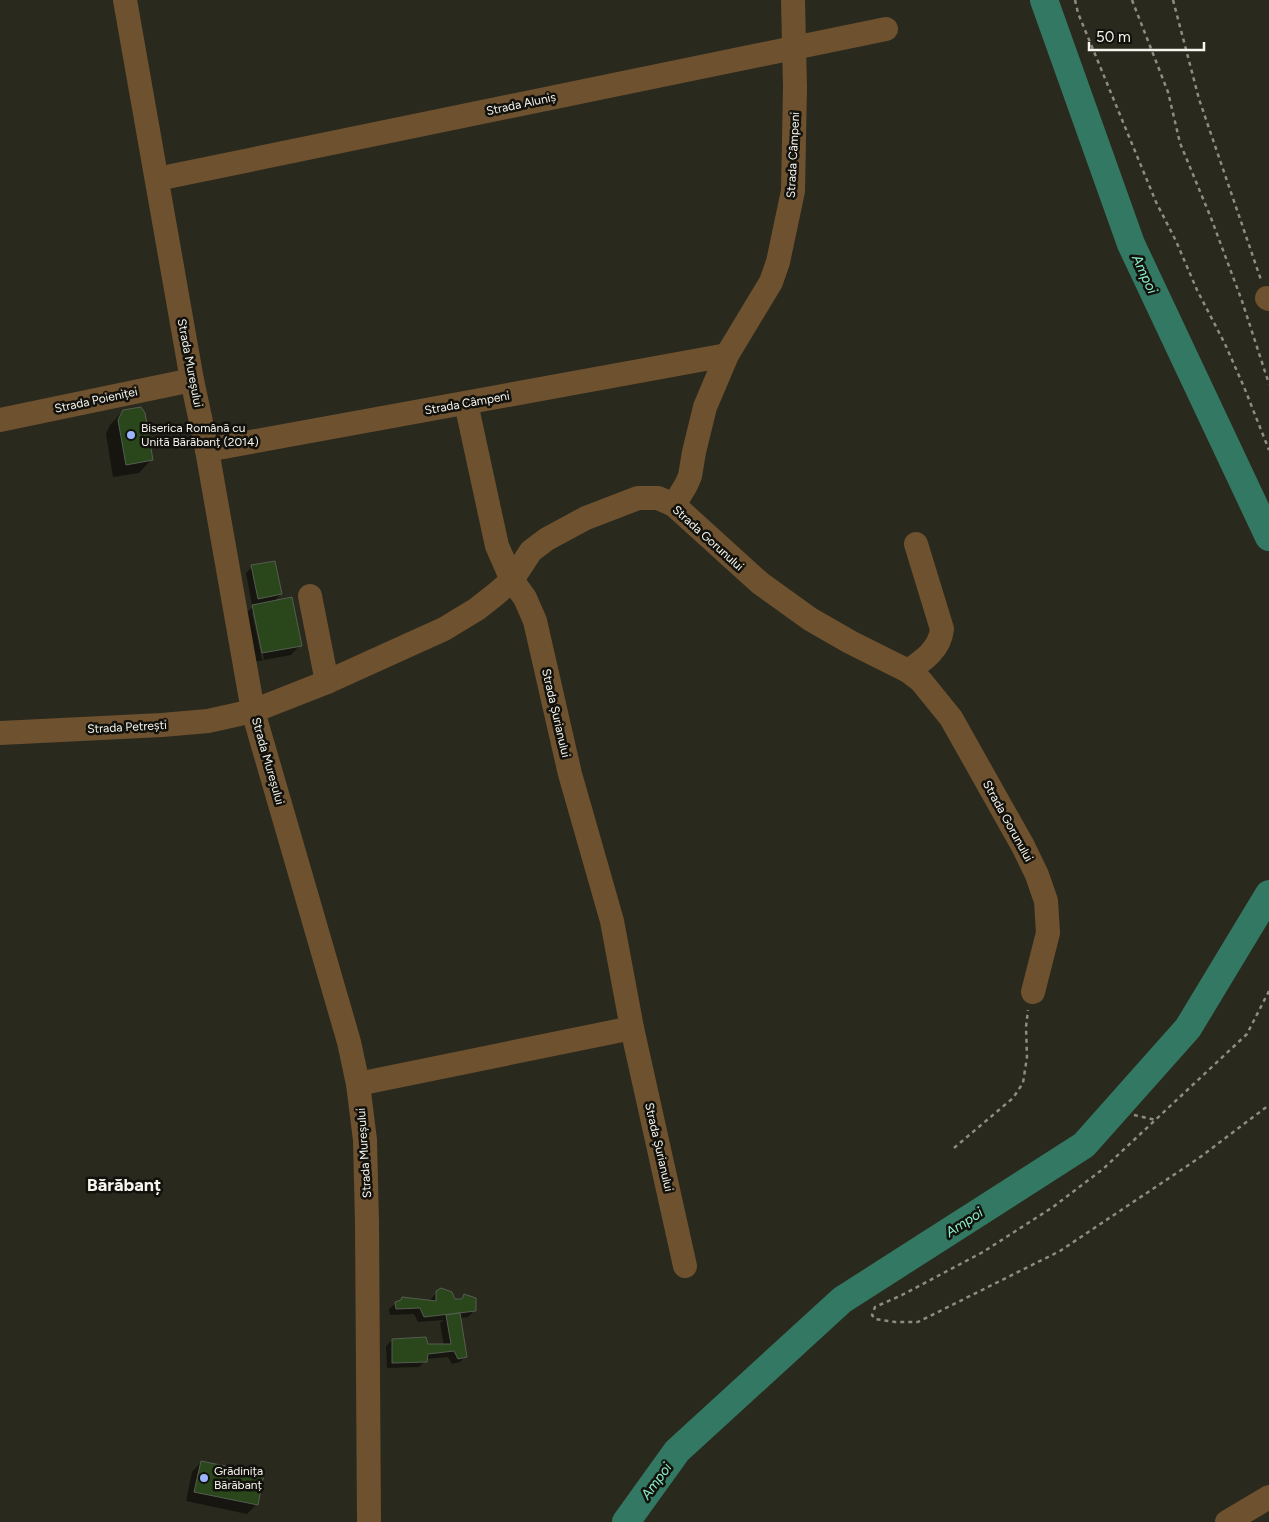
<svg xmlns="http://www.w3.org/2000/svg" width="1269" height="1522" font-family="Figtree,sans-serif">
<style>
.shadow{fill:#0007;fill-rule:evenodd}
.lines{fill:none;stroke-linecap:round;stroke-linejoin:round}
.river{stroke:#337862;stroke-width:28}
.building{fill:#2a471b;stroke:#555d52}
.path{stroke:#8e8d83;stroke-width:2.5;stroke-dasharray:4 4;stroke-linecap:butt}
.minor{stroke:#6e512f;stroke-width:24}
.poi-dot{fill:#9cb4fd;stroke:#12110c;stroke-width:2}
.labels{text-anchor:middle;stroke-width:5;stroke-linejoin:round;paint-order:stroke}
.street-label{font-size:12px;fill:#f6f5ee;stroke:#12110c}
.poi-label{font-size:12px;fill:#f6f5ee;stroke:#12110c;text-anchor:start}
.water-label{font-size:14px;font-style:italic;fill:#8aefcc;stroke:#12110c}
.district-label{font-size:18px;font-weight:bold;fill:#f6f5ee;stroke:#12110c}
</style>
<rect width="100%" height="100%" fill="#2a291d"/>
<g class="shadow">
<path d="M123,411L151,460L139,473L113,477L106,434L110,425Z"/>
<path d="M252,567L281,594L272,603L300,645L291,655L252,662L243,616L256,604L252,605L246,573ZM252,612H255L264,659L262,660Z"/>
<path d="M437,1292L454,1300H459L464,1296L474,1311L468,1317L460,1318L466,1356L460,1362L452,1364L448,1357L426,1359V1361L419,1367L387,1368L386,1346L392,1340L427,1346H444L440,1323L444,1320L418,1322L414,1314L390,1315L389,1309L403,1298L431,1301V1299Z"/>
<path d="M201,1462L263,1475L256,1505L247,1514L186,1501L192,1472Z"/>
</g>
<g class="lines">
<g class="river">
<path d="M1044,0L1131,244L1269,537"/>
<path d="M626,1522L677,1451L842,1300L1084,1145L1188,1028L1269,894"/>
</g>
</g>
<g class="building">
<path d="M141,407L145,413L153,460L126,465L118,420L123,410Z"/>
<path d="M275,561L282,594L258,599L251,565Z"/>
<path d="M292,597L302,646L262,653L252,605Z"/>
<path d="M441,1288L452,1292L455,1299H462L464,1294L476,1298V1311L424,1317L420,1308L396,1309L395,1302L401,1300L402,1297L436,1301V1291Z"/>
<path d="M460,1313L467,1357L458,1359L454,1351L428,1354L427,1362L392,1363V1339L426,1337L428,1344H451L446,1315Z"/>
<path d="M201,1461L264,1474L258,1505L194,1492Z"/>
</g>
<g class="lines">
<g class="path">
<path d="M1075,0L1078,13L1156,202L1176,241L1197,290L1225,344L1244,387L1269,450"/>
<path d="M1132,0L1168,92L1180,143L1211,218L1242,301L1269,384"/>
<path d="M1173,0L1199,99L1261,280"/>
<path d="M1269,991L1247,1034L1103,1169L1053,1207L983,1252L902,1295L875,1307L872,1315L875,1319L895,1322H918L1060,1251L1199,1158L1269,1105"/>
<path d="M1134,1115L1156,1120"/>
<path d="M954,1148L1013,1098L1023,1083L1027,1057L1026,1027L1028,1010"/>
</g>
<g class="minor">
<path d="M125,0L192,380L207,450L253,711L349,1042L358,1084L365,1140L367,1222L369,1522"/>
<path d="M157,179L886,29"/>
<path d="M1267,298L1269,299"/>
<path d="M466,403L497,546L512,580L525,598L535,621L570,774L612,921L632,1028L685,1266"/>
<path d="M0,420L192,380"/>
<path d="M207,450L727,355"/>
<path d="M674,505L686,485L690,476L694,452L705,407L727,355L771,282L778,262L793,191L795,87L793,0"/>
<path d="M310,596L327,682"/>
<path d="M908,671C924,660 940,649 942,629L916,544"/>
<path d="M0,733L162,725L208,721L253,711L327,682L444,629L477,609L496,594L512,580L531,551L547,539L586,518L638,498H658L674,505L760,583L810,619L850,642L908,671L921,681L951,718L1023,846L1037,875L1046,901L1048,933L1033,992"/>
<path d="M358,1084L632,1028"/>
<path d="M1227,1522L1269,1497"/>
</g>
</g>
<g class="poi-dot">
<circle cx="131" cy="435" r="5"/>
<circle cx="204" cy="1478" r="5"/>
</g>
<g class="labels">
<g class="street-label">
<text transform="translate(521 104) rotate(-12)" y="4">Strada Aluniș</text>
<text transform="translate(793 155) rotate(-87)" y="4">Strada Câmpeni</text>
<text transform="translate(190 363) rotate(79)" y="4">Strada Mureșului</text>
<text transform="translate(96 400) rotate(-12)" y="4">Strada Poieniței</text>
<text transform="translate(467 403) rotate(-10)" y="4">Strada Câmpeni</text>
<text transform="translate(708 538) rotate(42)" y="4">Strada Gorunului</text>
<text transform="translate(556 713) rotate(77)" y="4">Strada Șurianului</text>
<text transform="translate(127 727) rotate(-3)" y="4">Strada Petrești</text>
<text transform="translate(268 761) rotate(74)" y="4">Strada Mureșului</text>
<text transform="translate(1008 821) rotate(61)" y="4">Strada Gorunului</text>
<text transform="translate(659 1147) rotate(77)" y="4">Strada Șurianului</text>
<text transform="translate(364 1153) rotate(-94)" y="4">Strada Mureșului</text>
</g>
<g class="poi-label">
<text x="141" y="432">Biserica Română cu<tspan x="141" dy="14">Unită Bărăbanț (2014)</tspan></text>
<text x="214" y="1475">Grădinița<tspan x="214" dy="14">Bărăbanț</tspan></text>
</g>
<g class="water-label">
<text transform="translate(1145 274) rotate(65)" y="5">Ampoi</text>
<text transform="translate(964 1222) rotate(-33)" y="5">Ampoi</text>
<text transform="translate(656 1481) rotate(-54)" y="5">Ampoi</text>
</g>
<g class="district-label">
<text x="124" y="1191">Bărăbanț</text>
</g>
</g>
<path d="M1089 42v8h115v-8" fill="none" stroke="#f6f5ee" stroke-width="2.5"/>
<text x="1096" y="42" font-size="15" fill="#f6f5ee" stroke="#12110c" stroke-width="4" paint-order="stroke">50 m</text>
</svg>
